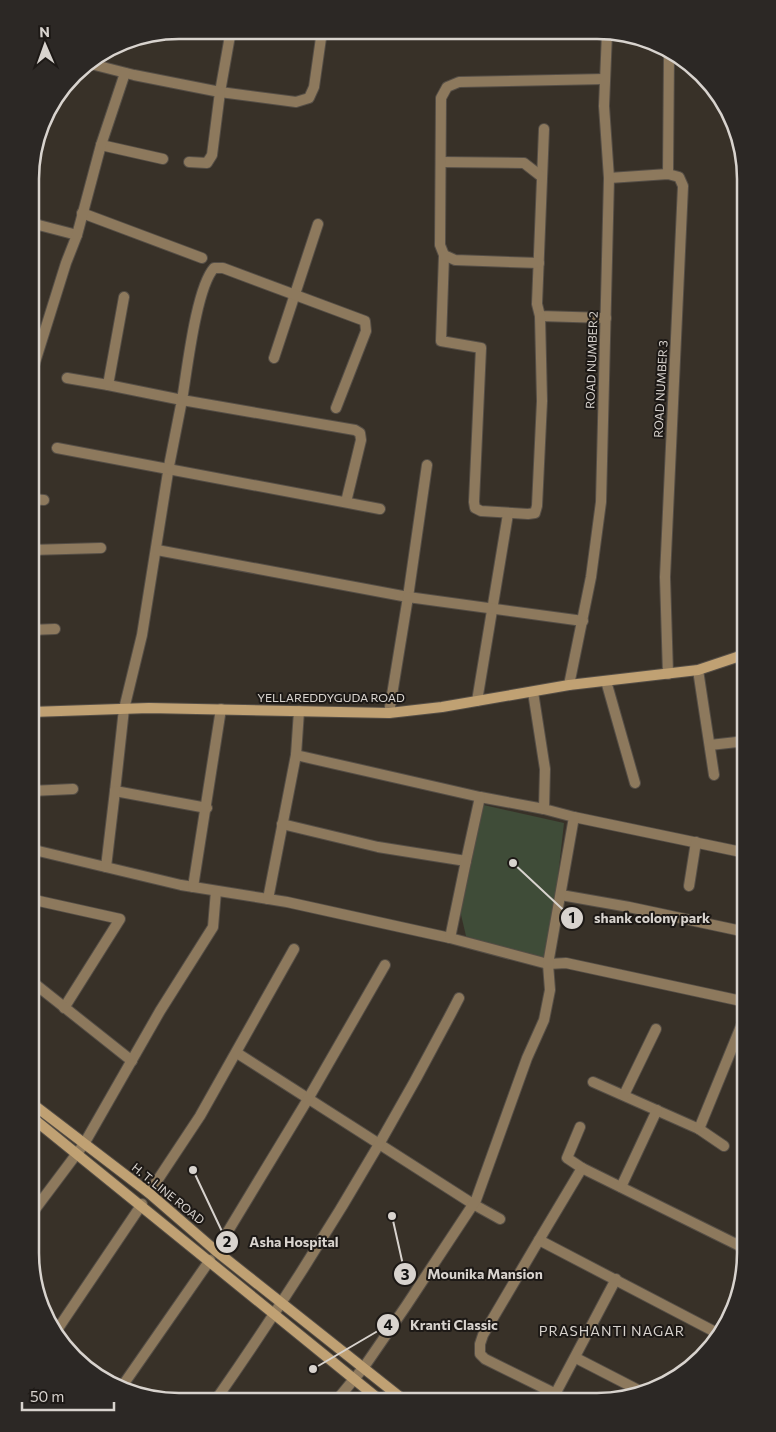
<svg xmlns="http://www.w3.org/2000/svg" width="776" height="1432" font-family="Commissioner,sans-serif">
<style>
.green{fill:#3f4c38}
.lines{fill:none;stroke-linecap:round;stroke-linejoin:round}
.street-casing{stroke:#554e46;stroke-width:12}
.secondary-casing{stroke:#554e46;stroke-width:12}
.street{stroke:#8d795d;stroke-width:10}
.secondary{stroke:#c0a173;stroke-width:10}
.labels{text-anchor:middle;stroke-width:4;stroke-linejoin:round;paint-order:stroke}
.street-label{font-size:12px;fill:#d8d3ce;stroke:#1d1916}
.neighbourhood-label{font-size:14px;letter-spacing:1px;fill:#d8d3ce;stroke:#1d1916}
.rim{fill:none;stroke:#d8d3ce;stroke-width:2.5}
.leader{fill:none;stroke:#d8d3ce;stroke-width:2}
.callout-dot{fill:#d8d3ce;stroke:#1d1916;stroke-width:2}
.mark-label{font-size:15px;text-anchor:middle;font-weight:bold;fill:#111}
.callout-label{font-size:14px;text-anchor:middle;font-weight:bold;fill:#d8d3ce;stroke:#1d1916;stroke-width:4;stroke-linejoin:round;paint-order:stroke}
</style>
<rect width="100%" height="100%" fill="#383128"/>
<path class="green" d="M479,804L564,823L548,964L466,936L458,902Z"/>
<g class="lines">
<g class="street-casing">
<g id="street">
<path d="M231,30L220,92L296,102L309,98L314,87L322,31"/>
<path d="M87,63L134,75L220,92L212,155L207,163L189,162"/>
<path d="M544,129L537,304L540,316L606,318"/>
<path d="M101,145L163,159"/>
<path d="M441,162L524,163L542,177"/>
<path d="M668,174L669,54"/>
<path d="M609,178L668,174L679,177L683,186L665,577L668,674"/>
<path d="M82,213L202,258"/>
<path d="M31,223L77,235"/>
<path d="M444,255L441,341L481,348L474,502L475,508L481,511L528,514L535,513L537,506L542,401L540,316"/>
<path d="M539,263L455,260L444,255L440,245L441,98L447,87L459,82L605,79"/>
<path d="M124,297L108,385L182,400L169,466L142,635L124,709L115,791L207,808"/>
<path d="M274,358L318,224"/>
<path d="M31,375L66,263L77,235L101,145L125,73"/>
<path d="M67,378L108,385"/>
<path d="M336,408L366,331L365,321L223,268H214C196,288 187,371 182,400L355,430L360,433L361,440L346,502"/>
<path d="M57,448L380,509"/>
<path d="M31,499L44,500"/>
<path d="M31,550L101,548"/>
<path d="M157,550L408,597L427,465"/>
<path d="M31,630L55,629"/>
<path d="M698,670L714,775"/>
<path d="M606,681L635,783"/>
<path d="M569,685L591,577L601,502L609,178L604,106L607,33"/>
<path d="M477,701L508,514"/>
<path d="M389,713L408,597L583,621"/>
<path d="M710,745L746,741"/>
<path d="M31,791L73,789"/>
<path d="M480,797L544,809"/>
<path d="M574,817L746,853"/>
<path d="M282,824L378,847L466,861L480,797L296,755"/>
<path d="M30,849L181,885L287,902L450,938L548,964L566,963L746,1002"/>
<path d="M106,867L115,791"/>
<path d="M689,886L696,842"/>
<path d="M193,887L221,709"/>
<path d="M561,895L629,907L746,932"/>
<path d="M30,899L120,919L64,1008"/>
<path d="M268,899L296,755L299,711"/>
<path d="M450,938L466,861"/>
<path d="M30,980L132,1061"/>
<path d="M237,1053L473,1204L500,1219"/>
<path d="M593,1082L699,1129L724,1146"/>
<path d="M624,1095L656,1029"/>
<path d="M580,1127L567,1158L582,1168L539,1240L721,1335"/>
<path d="M699,1129L746,1014"/>
<path d="M582,1168L746,1249"/>
<path d="M621,1187L657,1110"/>
<path d="M149,1193L200,1116L294,949"/>
<path d="M30,1216L84,1144L160,1011L213,927L216,891"/>
<path d="M539,1240L483,1335L480,1344V1354L485,1359L556,1394"/>
<path d="M216,1251L308,1099L385,965"/>
<path d="M57,1330L142,1204"/>
<path d="M576,1358L646,1394"/>
<path d="M123,1385L210,1260"/>
<path d="M215,1401C305,1272 387,1138 459,998"/>
<path d="M336,1401L364,1367L406,1306L476,1200L527,1058L544,1020L550,990L548,964L574,817L544,809L545,769L533,692"/>
<path d="M551,1402L616,1279"/>
</g>
</g>
<g class="secondary-casing">
<g id="secondary">
<path d="M31,712L149,708L389,713L442,707L569,685L698,670L746,654"/>
<path d="M30,1102L149,1193L216,1251L405,1401"/>
<path d="M30,1116L381,1401"/>
</g>
</g>
<use href="#street" class="street"/>
<use href="#secondary" class="secondary"/>
</g>
<g class="labels">
<g class="street-label">
<text transform="translate(592 360) rotate(-88)" y="4">ROAD NUMBER 2</text>
<text transform="translate(661 389) rotate(-87)" y="4">ROAD NUMBER 3</text>
<text x="331" y="702">YELLAREDDYGUDA ROAD</text>
<text transform="translate(168 1194) rotate(39)" y="4">H. T. LINE ROAD</text>
</g>
<g class="neighbourhood-label">
<text x="612" y="1336">PRASHANTI NAGAR</text>
</g>
</g>
<path d="M0 0H776V1432H0ZM179 39H597A140 140 0 0 1 737 179V1253A140 140 0 0 1 597 1393H179A140 140 0 0 1 39 1253V179A140 140 0 0 1 179 39Z" fill="#2c2825" fill-rule="evenodd"/>
<path class="rim" d="M179 39H597A140 140 0 0 1 737 179V1253A140 140 0 0 1 597 1393H179A140 140 0 0 1 39 1253V179A140 140 0 0 1 179 39Z"/>
<path class="leader" d="M513 863L572 918M193 1170L227 1242M392 1216L405 1274M313 1369L388 1325"/>
<g class="callout-dot">
<circle cx="513" cy="863" r="5"/>
<circle cx="193" cy="1170" r="5"/>
<circle cx="392" cy="1216" r="5"/>
<circle cx="313" cy="1369" r="5"/>
<circle cx="572" cy="918" r="12"/>
<circle cx="227" cy="1242" r="12"/>
<circle cx="405" cy="1274" r="12"/>
<circle cx="388" cy="1325" r="12"/>
</g>
<g class="mark-label">
<text x="572" y="923">1</text>
<text x="227" y="1247">2</text>
<text x="405" y="1280">3</text>
<text x="388" y="1330">4</text>
</g>
<g class="callout-label">
<text x="652" y="923">shank colony park</text>
<text x="294" y="1247">Asha Hospital</text>
<text x="485" y="1279">Mounika Mansion</text>
<text x="454" y="1330">Kranti Classic</text>
</g>
<g transform="translate(45 45) rotate(358)" stroke="#1d1916" stroke-width="4" paint-order="stroke">
<path d="M0-4L9 19L0 12L-9 19Z" fill="#d8d3ce"/>
<text y="-8" font-size="14" font-weight="bold" text-anchor="middle" fill="#d8d3ce">N</text>
</g>
<path d="M22 1402v8h92v-8" fill="none" stroke="#d8d3ce" stroke-width="2.5"/>
<text x="30" y="1402" font-size="15" fill="#d8d3ce" stroke="#1d1916" stroke-width="4" paint-order="stroke">50 m</text>
</svg>
